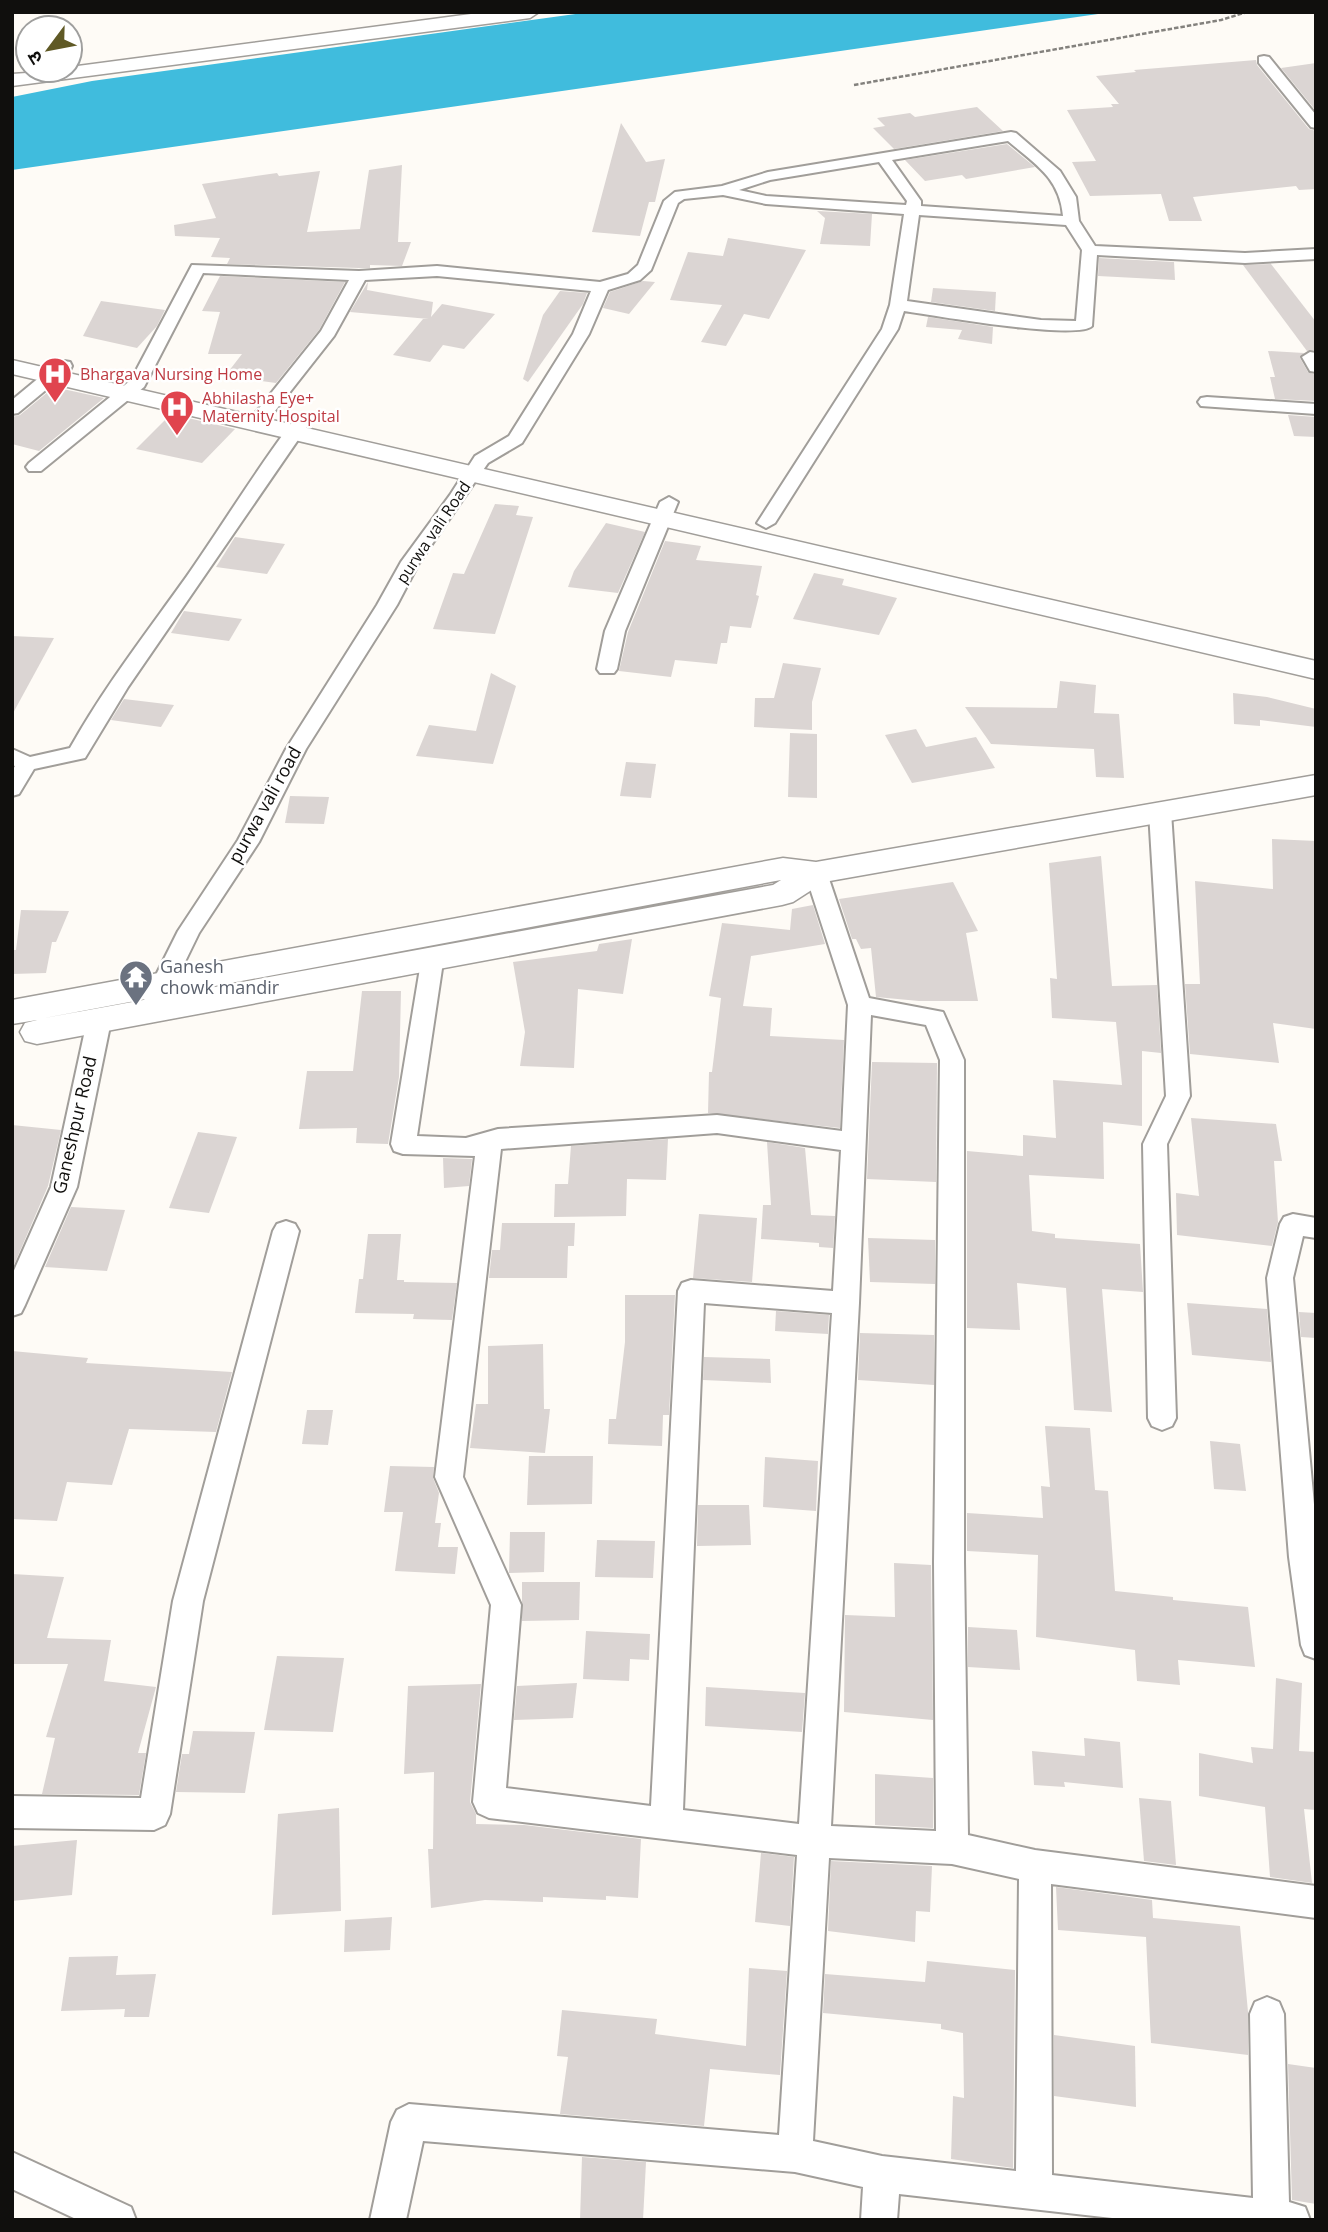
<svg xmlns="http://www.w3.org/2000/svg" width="1328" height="2232" font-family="'Open Sans','Noto Sans Devanagari',sans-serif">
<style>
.water{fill:#40bcdd}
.building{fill:#dbd5d3}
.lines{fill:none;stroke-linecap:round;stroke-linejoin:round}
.street-casing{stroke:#a19e9a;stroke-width:4}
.secondary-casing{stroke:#a19e9a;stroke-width:3}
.path{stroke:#83817d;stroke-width:2.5;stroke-dasharray:4.5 2;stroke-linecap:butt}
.street{fill:#fff;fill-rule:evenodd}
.secondary{fill:#fff;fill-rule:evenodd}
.labels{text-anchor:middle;stroke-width:5;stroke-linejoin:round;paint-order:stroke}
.far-health-label{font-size:16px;fill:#be3a42;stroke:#fff;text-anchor:start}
.far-street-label{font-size:16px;fill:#100f0d;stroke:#fff}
.street-label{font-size:18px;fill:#100f0d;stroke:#fff}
.worship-label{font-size:18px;fill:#5b616d;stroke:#fff;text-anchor:start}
</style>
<rect width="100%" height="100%" fill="#fefbf6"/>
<path class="water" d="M590,12H1112L12,170V97L92,81Z"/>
<g class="building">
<path d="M1256,60L1257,65L1309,129L1316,131V189L1299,190L1296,186L1193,197L1202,221H1169L1161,194L1090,196L1072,162L1096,161L1067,110L1113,107L1111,104H1119L1096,76L1136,72L1134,70Z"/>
<path d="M1316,63V111L1281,68Z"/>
<path d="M977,107L1003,131L894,149L873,128L885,126L877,118L910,113L915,117Z"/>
<path d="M621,123L646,162L665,159L655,202H649L640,236L592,232Z"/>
<path d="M1007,144L1035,167L966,179L962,175L925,181L905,160Z"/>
<path d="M402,165L398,242H411L402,266L370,265V268H359L227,264L230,258L211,257L220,238L175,236L174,225L216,218L202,184L277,173L279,176L320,171L307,232L360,229L369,170Z"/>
<path d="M817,211L872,214L870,246L820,244L825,218Z"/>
<path d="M728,238L806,250L769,319L744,314L726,346L701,342L722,305L670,300L688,252L723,256Z"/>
<path d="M1099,258L1174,262L1175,280L1098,276Z"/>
<path d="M1271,264L1316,322V350L1307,351L1243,265Z"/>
<path d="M220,276L345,282L319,330L276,383L225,376L242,354H208L220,312L202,311Z"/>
<path d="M643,281L655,282L629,314L603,308L610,292Z"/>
<path d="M368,282L367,290L433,302L431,317L442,304L495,314L464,349L443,345L430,362L393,355L423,319H429L350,312Z"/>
<path d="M933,288L996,292L995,311L931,302Z"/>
<path d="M560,291L587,293L583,304L528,382L523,379L543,315Z"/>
<path d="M101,301L165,310L157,326L137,348L83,336Z"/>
<path d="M928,317L993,327L992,344L958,339L962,330L926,327Z"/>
<path d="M1268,351L1304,353L1300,358L1308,372L1316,375V401L1275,399L1270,377H1275Z"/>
<path d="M54,387L104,398L39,451L12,444V417L20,415Z"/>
<path d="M171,414L235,429L202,463L136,449Z"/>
<path d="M1288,415L1316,417V437L1294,436Z"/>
<path d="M495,504L519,506L516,515L533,517L495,634L433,629L453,573L464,574Z"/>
<path d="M606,523L645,532L618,593L568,587L574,571Z"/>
<path d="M235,537L285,544L267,574L216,567Z"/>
<path d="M665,541L701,546L696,560L762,566L756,595L759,596L751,628L730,626L727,643H721L717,664L675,660L671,677L619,671L628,632Z"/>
<path d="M814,573L844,579L842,585L897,598L879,635L793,619Z"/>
<path d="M184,611L242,619L229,641L171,633Z"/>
<path d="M12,636L54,638L12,715Z"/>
<path d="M783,663L821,668L812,702V730L754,727L755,698H774Z"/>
<path d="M491,673L516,686L493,764L416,756L429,725L476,731Z"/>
<path d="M1060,681L1096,685L1094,713L1119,714L1124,778L1096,777L1094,749L991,744L965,707L1057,708Z"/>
<path d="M1233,693L1267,697L1316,709V727L1260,720V726L1234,724Z"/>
<path d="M124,699L174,705L161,727L111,720Z"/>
<path d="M916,729L926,747L976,737L995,768L912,783L885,735Z"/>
<path d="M790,733L817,734V798L788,797Z"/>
<path d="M626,762L656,764L651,798L620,796Z"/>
<path d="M290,796L329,797L324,824L285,823Z"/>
<path d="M1272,839L1316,841V1029L1273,1023L1279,1063L1190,1054L1185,984H1200L1195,881L1273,889Z"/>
<path d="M1101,856L1112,986L1157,985L1161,1053L1142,1051V1126L1103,1122L1104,1179L1029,1175L1032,1231L1055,1234V1238L1140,1244L1143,1292L1102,1289L1112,1412L1074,1410L1066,1288L1017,1283L1020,1330L967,1328V1151L1023,1156V1135L1056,1138L1053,1080L1122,1085L1116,1022L1052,1018L1050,978L1057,979L1049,863Z"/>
<path d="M953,882L978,931L966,933L978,1001H919L876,997L871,948L861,949L856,939H852L839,899Z"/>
<path d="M813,905L825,944L751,956L743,1006L772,1008L770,1036L844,1040L840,1128L708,1113L709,1072H712L721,998L709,996L722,923L790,930L792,909Z"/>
<path d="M21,910L69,911L56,942H52L46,973L12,974V950H16Z"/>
<path d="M632,939L623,994L578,989L574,1068L520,1066L525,1032L513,962L597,951L599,944Z"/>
<path d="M362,991H401L399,1077L388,1144L356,1143L357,1128L299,1129L307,1071H353Z"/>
<path d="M872,1062L937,1063L936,1182L867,1179Z"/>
<path d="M1191,1118L1276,1124L1282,1161H1274L1278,1222L1272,1246L1177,1235L1176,1193L1199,1196Z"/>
<path d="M12,1125L61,1130L48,1186L14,1265Z"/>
<path d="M198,1132L237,1137L209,1213L169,1208Z"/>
<path d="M668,1139L666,1180L627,1179L626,1216L554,1217L555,1184H568L571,1146Z"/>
<path d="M767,1142L805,1148L811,1215L835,1216L833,1248L819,1247V1243L761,1239L763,1205H771Z"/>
<path d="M443,1158L472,1159L469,1186L444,1188Z"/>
<path d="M71,1207L125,1210L107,1271L45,1267Z"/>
<path d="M699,1214L757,1218L752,1282L693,1278Z"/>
<path d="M502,1223H575L574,1246H568L567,1278H489L492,1250H500Z"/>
<path d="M368,1234H401L397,1280H404V1282L457,1283L452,1320L413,1319L414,1314L355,1313L359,1279H363Z"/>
<path d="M868,1238L935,1240V1284L870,1282Z"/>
<path d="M625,1295H675L669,1415H663L662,1446L608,1444L609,1419H616L625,1342Z"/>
<path d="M1187,1303L1267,1309L1271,1362L1192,1355Z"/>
<path d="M776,1311L829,1315L828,1334L775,1331Z"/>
<path d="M1299,1312L1316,1313V1338L1301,1337Z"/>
<path d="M860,1333L934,1335V1385L858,1380Z"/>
<path d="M543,1344L544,1409H550L545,1453L470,1448L476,1404H488V1346Z"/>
<path d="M12,1351L88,1358L86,1363L232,1372L216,1432L129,1429L112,1485L67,1482L57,1521L12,1519Z"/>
<path d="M704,1357L770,1359L771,1383L703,1380Z"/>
<path d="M307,1410H333L328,1445L302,1444Z"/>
<path d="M1045,1426L1090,1428L1095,1490L1108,1491L1115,1591L1173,1597V1600L1248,1607L1255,1667L1178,1660L1180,1685L1137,1681L1135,1650L1036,1637L1038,1555L967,1551V1513L1043,1518L1041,1486L1050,1487Z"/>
<path d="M1210,1441L1240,1444L1246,1491L1214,1489Z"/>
<path d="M529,1456H593L592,1504L527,1505Z"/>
<path d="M765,1457L818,1461L816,1511L763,1507Z"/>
<path d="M390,1466L434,1467L433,1478L439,1493L435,1523H441L438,1547H458L455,1574L395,1571L403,1512H384Z"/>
<path d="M698,1505H749L751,1545L697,1546Z"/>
<path d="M510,1532H545L544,1572L509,1573Z"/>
<path d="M597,1540L655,1541L653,1578L595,1577Z"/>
<path d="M894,1563L931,1565L933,1720L844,1712L845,1615L895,1617Z"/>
<path d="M12,1574L64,1577L47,1638L111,1640L104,1681L156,1687L138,1753H146L139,1795L42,1794L55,1738L46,1737L68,1664H12Z"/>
<path d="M522,1582H580L579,1620L522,1621Z"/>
<path d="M968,1627L1017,1630L1020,1670L968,1667Z"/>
<path d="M586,1631L650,1634L649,1660L630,1659L629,1681L583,1679Z"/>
<path d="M277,1656L344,1658L333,1732L264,1730Z"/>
<path d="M1276,1678L1302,1683L1299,1751L1316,1752V1810L1304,1809L1312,1883L1270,1877L1265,1807L1199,1796V1753L1253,1763L1251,1747L1273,1749Z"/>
<path d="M577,1683L573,1718L514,1720L517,1686Z"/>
<path d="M481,1684L470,1802L476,1814V1824L524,1825L641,1839L638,1898L606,1896V1900L543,1897V1902L485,1900L431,1908L428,1849H433L434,1772L404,1774L408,1686Z"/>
<path d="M706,1687L805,1693L802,1732L705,1726Z"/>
<path d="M193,1731L255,1732L245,1793L176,1792L182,1754H189Z"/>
<path d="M1084,1738L1120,1742L1123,1788L1064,1782L1065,1787L1034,1785L1032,1751L1085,1756Z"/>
<path d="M875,1774L933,1778V1828L875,1825Z"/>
<path d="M1139,1798L1171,1801L1176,1865L1144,1861Z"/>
<path d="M339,1808L341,1911L272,1915L278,1814Z"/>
<path d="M77,1840L72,1895L12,1901V1846Z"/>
<path d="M761,1853L794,1857L790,1926L755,1922Z"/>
<path d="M831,1861L932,1866L930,1912L916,1911L915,1942L828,1931Z"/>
<path d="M1056,1887L1152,1900L1153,1918L1240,1926L1248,2012V2055L1151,2043L1146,1937L1058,1930Z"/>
<path d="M392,1917L390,1950L344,1952L345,1920Z"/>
<path d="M118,1956L116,1975L156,1974L149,2017H124L125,2009L61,2011L69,1957Z"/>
<path d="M927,1961L1015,1970L1013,2168L951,2159L953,2096L964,2098L963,2033L941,2029V2024L823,2013L825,1974L925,1982Z"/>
<path d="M749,1968L787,1971L780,2075L710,2069L704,2126L560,2114L568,2057L557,2056L562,2010L657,2019L655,2034L746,2046Z"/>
<path d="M1054,2035L1135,2046L1136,2107L1054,2096Z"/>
<path d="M1288,2064L1316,2068V2204L1292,2200Z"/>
<path d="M582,2157L646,2162L643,2220H580Z"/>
</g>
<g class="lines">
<g class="street-casing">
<g id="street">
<path d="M1264,56L1269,57L1316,115V128L1311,127L1259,63V57Z"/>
<path d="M1011,132L1016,133L1060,171L1076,197L1079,221L1095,246L1245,253L1316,249V259L1245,263L1097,255L1092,326C1078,341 932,315 904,311L898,329L775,523L766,528L757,523L882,329L890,305L904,214L766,204L723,195L684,199L678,203L651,270L640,280L608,290L589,334L522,443L488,463L419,563L397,605L306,749L259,842L199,933L164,1005L156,1007L148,1005L144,999L178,931L238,840L286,749L377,605L401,562L450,495L475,456L509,436L573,334L591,291L437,276L365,280L334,336L271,416L265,417L256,412L321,331L349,280L203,273L144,387L41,471H29L26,467L29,463L131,380L192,265L359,271L437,266L600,282L628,274L638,265L664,201L675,192L722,186L768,172ZM1008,141C1035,164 1060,178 1063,216L921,206V201L892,160ZM879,162L907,201L906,205L766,196L739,190L770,180ZM919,215L1066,225L1082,250L1076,321L1041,320L907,301Z"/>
<path d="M1310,352L1316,353V372L1310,371L1302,357Z"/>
<path d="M64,361L70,362L72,366L70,370L18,413L12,414V400L58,362Z"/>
<path d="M1207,397L1316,404V414L1201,406L1198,402L1201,398Z"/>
<path d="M302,416L311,421L128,687L85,758L34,769L19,794L12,796V771L15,766L12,765V749L30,757L70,748C104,687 147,632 187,576C224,523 257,468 296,417Z"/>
<path d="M669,497L678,502L625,631L617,669L614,673H600L597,669L605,631L660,502Z"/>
<path d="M1160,805L1168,807L1171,812L1190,1096L1167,1144L1176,1418L1172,1426L1162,1430L1152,1426L1148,1418L1143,1144L1166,1096L1149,812L1152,807Z"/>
<path d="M816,865L824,868L827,873L869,998L943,1012L964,1060V1562L968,1835L1035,1850L1316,1886V1918L1051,1884L1052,2175L1253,2198L1250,2014L1255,2002L1267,1997L1279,2002L1284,2014L1289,2202L1305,2207L1310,2220H1130L899,2194L897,2220H861L863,2187L795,2172L423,2141L406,2220H370L391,2122L397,2110L409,2104L779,2135L797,1855L489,1818L478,1813L473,1802L491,1605L435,1477L475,1156L403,1154L394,1151L391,1144L421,962L424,956L432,954L440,956L443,962L417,1136L466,1138L498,1129L717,1115L842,1131L848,1005L805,873L808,868ZM871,1015L926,1025L940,1060L934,1562L936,1831L831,1826L859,1303ZM717,1133L841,1150L833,1291L691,1280L682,1283L678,1291L651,1806L506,1788L521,1605L463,1477L501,1149ZM704,1303L832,1313L799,1824L683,1810ZM829,1858L952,1864L1019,1879L1016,2171L882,2156L813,2141Z"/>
<path d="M99,1012L107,1015L111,1021L77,1187L25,1305L21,1313L12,1316V1275L51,1187L87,1021L91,1015Z"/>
<path d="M1293,1214L1316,1218V1238L1303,1236L1293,1278L1316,1526V1659L1305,1655L1301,1645L1289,1557L1267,1278L1280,1224L1284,1217Z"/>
<path d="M286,1221L295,1224L299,1231L203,1601L170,1814L165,1825L154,1830L12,1828V1796L141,1798L173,1601L273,1231L277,1224Z"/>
<path d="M12,2152L131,2207L136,2220H78L12,2189Z"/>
</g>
</g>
<g class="secondary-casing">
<g id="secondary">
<path d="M486,12H539L530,18L12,86V74L70,70V67Z"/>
<path d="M12,360L1316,661V679L12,374Z"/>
<path d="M1316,775V795L824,882L793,902L782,905L37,1044L25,1041L20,1032L25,1023L37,1020L12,1024V1000L783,858L816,862ZM781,880L773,885L39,1019Z"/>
</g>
</g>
<path class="path" d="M854,85L1221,20L1247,12"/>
<use href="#street" class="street"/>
<use href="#secondary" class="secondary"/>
</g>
<defs>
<g id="hospital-pin" transform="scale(1.75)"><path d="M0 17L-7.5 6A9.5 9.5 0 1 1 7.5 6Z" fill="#e0444e" stroke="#fff"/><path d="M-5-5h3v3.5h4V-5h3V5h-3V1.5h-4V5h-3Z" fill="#fff"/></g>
<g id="temple-pin" transform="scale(1.75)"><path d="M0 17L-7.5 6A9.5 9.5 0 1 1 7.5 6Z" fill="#6b7280" stroke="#fff"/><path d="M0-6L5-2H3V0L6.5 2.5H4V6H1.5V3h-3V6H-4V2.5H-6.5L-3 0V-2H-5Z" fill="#fff"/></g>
</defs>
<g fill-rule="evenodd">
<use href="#hospital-pin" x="55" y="374"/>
<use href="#hospital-pin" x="177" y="407"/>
<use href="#temple-pin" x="136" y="977"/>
</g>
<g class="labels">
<g class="far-health-label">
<text x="80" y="380">Bhargava Nursing Home</text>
<text x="202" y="404">Abhilasha Eye+<tspan x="202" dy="18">Maternity Hospital</tspan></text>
</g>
<g class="far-street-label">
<text transform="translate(433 532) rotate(-56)" y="6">purwa vali Road</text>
</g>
<g class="street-label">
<text transform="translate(265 805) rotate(-61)" y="6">purwa vali road</text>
<text transform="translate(75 1125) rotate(-77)" y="6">Ganeshpur Road</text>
</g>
<g class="worship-label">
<text x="160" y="973">Ganesh<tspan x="160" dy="21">chowk mandir</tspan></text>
</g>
</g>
<rect width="1328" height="2232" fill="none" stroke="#100f0d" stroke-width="28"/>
<g transform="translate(49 49) rotate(238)"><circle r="33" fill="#ffffff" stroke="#9f9f9e" stroke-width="2"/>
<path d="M0-5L12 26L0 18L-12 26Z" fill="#5f5925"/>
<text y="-10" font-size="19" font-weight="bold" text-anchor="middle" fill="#100f0d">उ</text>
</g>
</svg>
